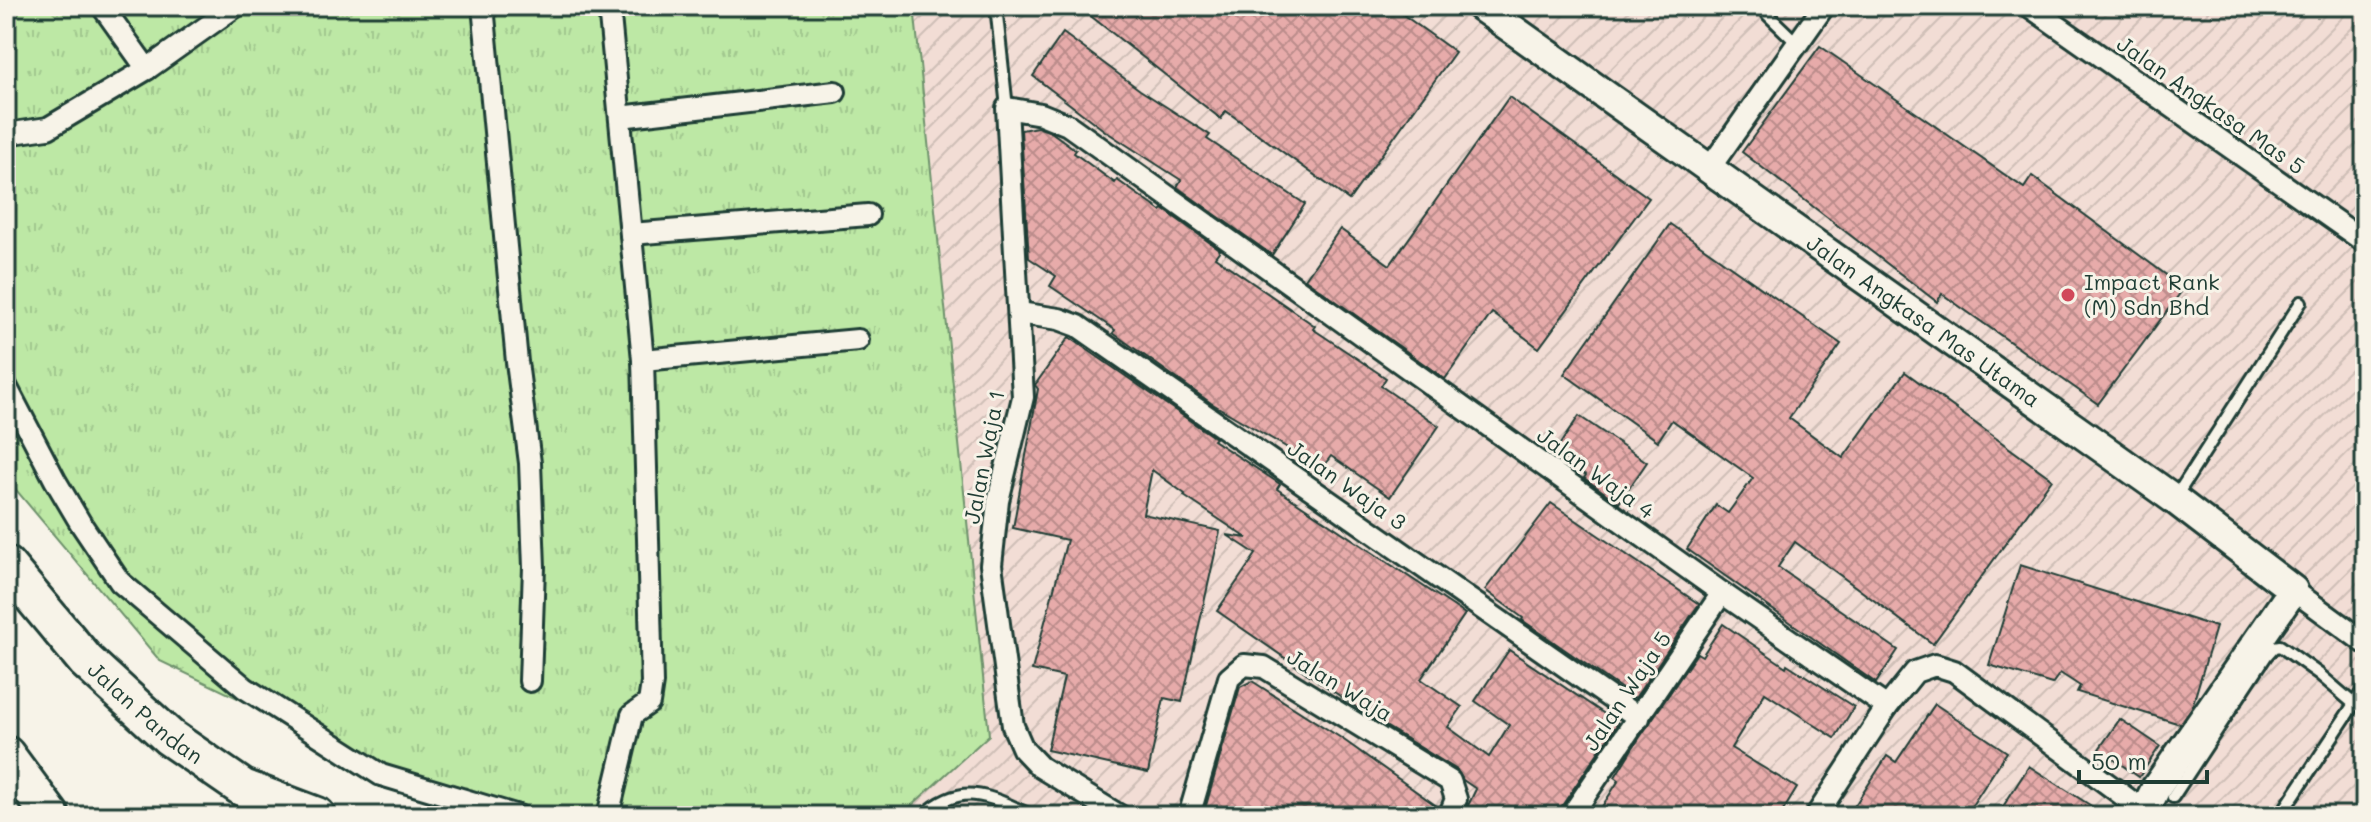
<svg xmlns="http://www.w3.org/2000/svg" width="2371" height="822" font-family="Mali,sans-serif">
<style>
.industrial{fill:url(#industrial-furrows)}
.grass{fill:url(#grass-tufts);stroke:#6e926c;stroke-width:2}
.building{fill:url(#building-cross-hatch);stroke:#1f3d34;stroke-width:2}
.lines{fill:none;stroke-linecap:round;stroke-linejoin:round}
.lane-casing{stroke:#1f3d34;stroke-width:16}
.street-casing{stroke:#1f3d34;stroke-width:26}
.secondary-casing{stroke:#1f3d34;stroke-width:34}
.highway-casing{stroke:#1f3d34;stroke-width:42}
.lane{stroke:#f7f3e8;stroke-width:10}
.street{stroke:#f7f3e8;stroke-width:20}
.secondary{stroke:#f7f3e8;stroke-width:28}
.highway{stroke:#f7f3e8;stroke-width:36}
.poi-dot{fill:#d1495b;stroke:#f7f3e8;stroke-width:3}
.labels{text-anchor:middle;stroke-width:6;stroke-linejoin:round;paint-order:stroke}
.street-label{font-size:22px;fill:#1f3d34;stroke:#f7f3e8}
.poi-label{font-size:22px;fill:#1f3d34;stroke:#f7f3e8;text-anchor:start}
</style>
<defs>
<pattern id="industrial-furrows" width="10" height="10" patternUnits="userSpaceOnUse" patternTransform="scale(2)"><rect width="10" height="10" fill="#f2ddd5"/><path d="M-1 1l2-2M0 10L10 0M9 11l2-2" fill="none" stroke="#cfbfb7"/></pattern>
<pattern id="grass-tufts" width="24" height="20" patternUnits="userSpaceOnUse" patternTransform="scale(2)"><rect width="24" height="20" fill="#bde8a5"/><path d="M3 7l-1-3M5 7V3M7 7l1-3M15 17l-1-3M17 17v-4M19 17l1-3" fill="none" stroke="#a2c88f"/></pattern>
<pattern id="building-cross-hatch" width="8" height="8" patternUnits="userSpaceOnUse" patternTransform="scale(2)"><rect width="8" height="8" fill="#e7abaa"/><path d="M0 0l8 8M0 8l8-8" fill="none" stroke="#bb8c8b"/></pattern>
</defs>
<rect width="100%" height="100%" fill="#f7f3e8"/>
<filter id="ink" filterUnits="userSpaceOnUse"><feTurbulence type="fractalNoise" baseFrequency=".0125" numOctaves="2"/><feDisplacementMap in="SourceGraphic" scale="16" xChannelSelector="R" yChannelSelector="G"/><feConvolveMatrix kernelMatrix="1 2 1 2 8 2 1 2 1" color-interpolation-filters="sRGB"/></filter>
<g filter="url(#ink)">
<path class="industrial" d="M914,6H2365V816H901L989,734Z"/>
<path class="grass" d="M6,6H914L989,735L900,816H539L380,766L160,661L6,478Z"/>
<g class="building">
<path d="M1078,6H1391L1455,52L1349,200L1226,111L1221,119Z"/>
<path d="M1063,33L1140,90L1210,135L1207,139L1305,204L1272,255L1177,187L1181,180L1105,131L1033,76Z"/>
<path d="M1820,46L2024,188L2032,176L2184,288L2098,404L1942,294L1937,302L1742,152Z"/>
<path d="M1509,97L1649,198L1539,348L1492,313L1445,379L1305,279L1340,229L1390,265Z"/>
<path d="M1037,127L1051,132L1076,150L1074,153L1115,183L1117,180L1161,211L1163,209L1220,250L1215,257L1315,326L1313,329L1386,378L1381,386L1439,426L1390,497L1331,456L1319,472L1286,447L1211,403L1113,333L1115,330L1050,286L1056,276L1029,258L1028,244L1021,130Z"/>
<path d="M1670,224L1841,344L1789,418L1843,458L1905,372L2052,479L1933,644L1795,542L1778,567L1898,650L1876,683L1687,549L1716,505L1728,513L1753,478L1672,420L1658,441L1564,374Z"/>
<path d="M1069,337L1215,438L1213,440L1280,484L1277,489L1465,614L1421,679L1462,707L1448,727L1489,757L1509,725L1475,701L1509,650L1618,723L1555,816H1463L1476,789L1463,780L1457,770L1366,714L1217,611L1256,554L1227,535L1247,538L1184,496L1185,494L1152,470L1143,514L1220,531L1182,702L1164,698L1148,773L1047,750L1064,677L1032,670L1067,540L1013,528L1038,389L1035,385Z"/>
<path d="M1579,416L1647,462L1619,503L1584,478L1586,475L1554,453Z"/>
<path d="M1551,503L1699,604L1635,698L1522,620L1523,618L1485,590Z"/>
<path d="M2020,565L2216,627L2192,707L2180,724L2077,692L2080,686L2060,673L2052,684L1989,665Z"/>
<path d="M1723,624L1786,667L1787,664L1854,707L1835,738L1765,693L1731,748L1797,788L1780,816H1596L1619,780L1615,777L1632,749L1697,653L1702,656Z"/>
<path d="M1252,681L1341,738L1438,807L1436,816H1203L1240,687Z"/>
<path d="M1935,704L2007,752L1965,816H1848L1887,756L1896,762Z"/>
<path d="M2120,719L2160,746L2139,777L2099,749Z"/>
<path d="M2029,766L2107,816H1997Z"/>
</g>
<g class="lines">
<g class="lane-casing">
<g id="lane">
<path d="M996,6L1007,108"/>
<path d="M1768,6V15L1798,44"/>
<path d="M2175,498L2301,302"/>
<path d="M2354,704L2365,687"/>
<path d="M2173,797L2266,656L2274,647L2280,646L2319,674L2354,704L2280,816"/>
<path d="M923,816C962,780 990,796 1032,816"/>
</g>
</g>
<g class="street-casing">
<g id="street">
<path d="M102,6L147,69"/>
<path d="M483,6L517,362L530,463L534,567L530,681"/>
<path d="M2029,6L2365,242"/>
<path d="M620,117L835,92"/>
<path d="M6,134L48,128L147,69L236,6"/>
<path d="M1709,169L1824,6"/>
<path d="M631,234L868,215"/>
<path d="M1019,313L1059,319L1078,326L1639,718"/>
<path d="M643,360L858,340"/>
<path d="M6,386L55,480L81,524L120,582L245,688L381,775L518,816"/>
<path d="M2293,590L2365,643"/>
<path d="M608,816L632,715L649,703L652,683L643,360L609,6"/>
<path d="M1120,816L1040,767L1023,749L1013,726L991,565L998,501L1023,397L1007,108L1041,114L1068,125L1722,593L1887,707"/>
<path d="M1189,816L1229,678L1244,665L1264,667L1450,781L1456,799L1449,816"/>
<path d="M1571,816L1722,593"/>
<path d="M1816,816L1887,707L1915,672L1935,665L1954,671L2151,816"/>
</g>
</g>
<g class="secondary-casing">
<g id="secondary">
<path id="s1" d="M1480,6L2174,499L2293,590L2156,788L2142,816"/>
</g>
</g>
<g class="highway-casing">
<g id="highway">
<path id="s2" d="M6,565L86,661L169,737L243,788L317,816"/>
<path d="M6,755L51,816"/>
</g>
</g>
<use href="#lane" class="lane"/>
<use href="#street" class="street"/>
<use href="#secondary" class="secondary"/>
<use href="#highway" class="highway"/>
</g>
</g>
<circle class="poi-dot" cx="2068" cy="295" r="8"/>
<g class="labels">
<g class="street-label">
<text transform="translate(2211 105) rotate(35)" y="8">Jalan Angkasa Mas 5</text>
<text dy="8" stroke="none"><textPath href="#s1" startOffset="544">Jalan Angkasa Mas Utama</textPath></text>
<text transform="translate(984 457) rotate(-79)" y="8">Jalan Waja 1</text>
<text transform="translate(1596 473) rotate(36)" y="8">Jalan Waja 4</text>
<text transform="translate(1347 485) rotate(35)" y="8">Jalan Waja 3</text>
<text transform="translate(1340 685) rotate(31)" y="8">Jalan Waja</text>
<text transform="translate(1627 691) rotate(-56)" y="8">Jalan Waja 5</text>
<text dy="8" stroke="none"><textPath href="#s2" startOffset="204">Jalan Pandan</textPath></text>
</g>
<g class="poi-label">
<text x="2084" y="290">Impact Rank<tspan x="2084" dy="25">(M) Sdn Bhd</tspan></text>
</g>
</g>
<rect width="2371" height="822" fill="none" stroke="#f7f3e8" stroke-width="32"/>
<rect x="16" y="16" width="2339" height="790" fill="none" stroke="#1f3d34" stroke-width="3" filter="url(#ink)"/>
<path d="M2079 770v12h128v-12" fill="none" stroke="#1f3d34" stroke-width="4"/>
<text x="2091" y="770" font-size="24" fill="#1f3d34" stroke="#f7f3e8" stroke-width="6" paint-order="stroke">50 m</text>
</svg>
